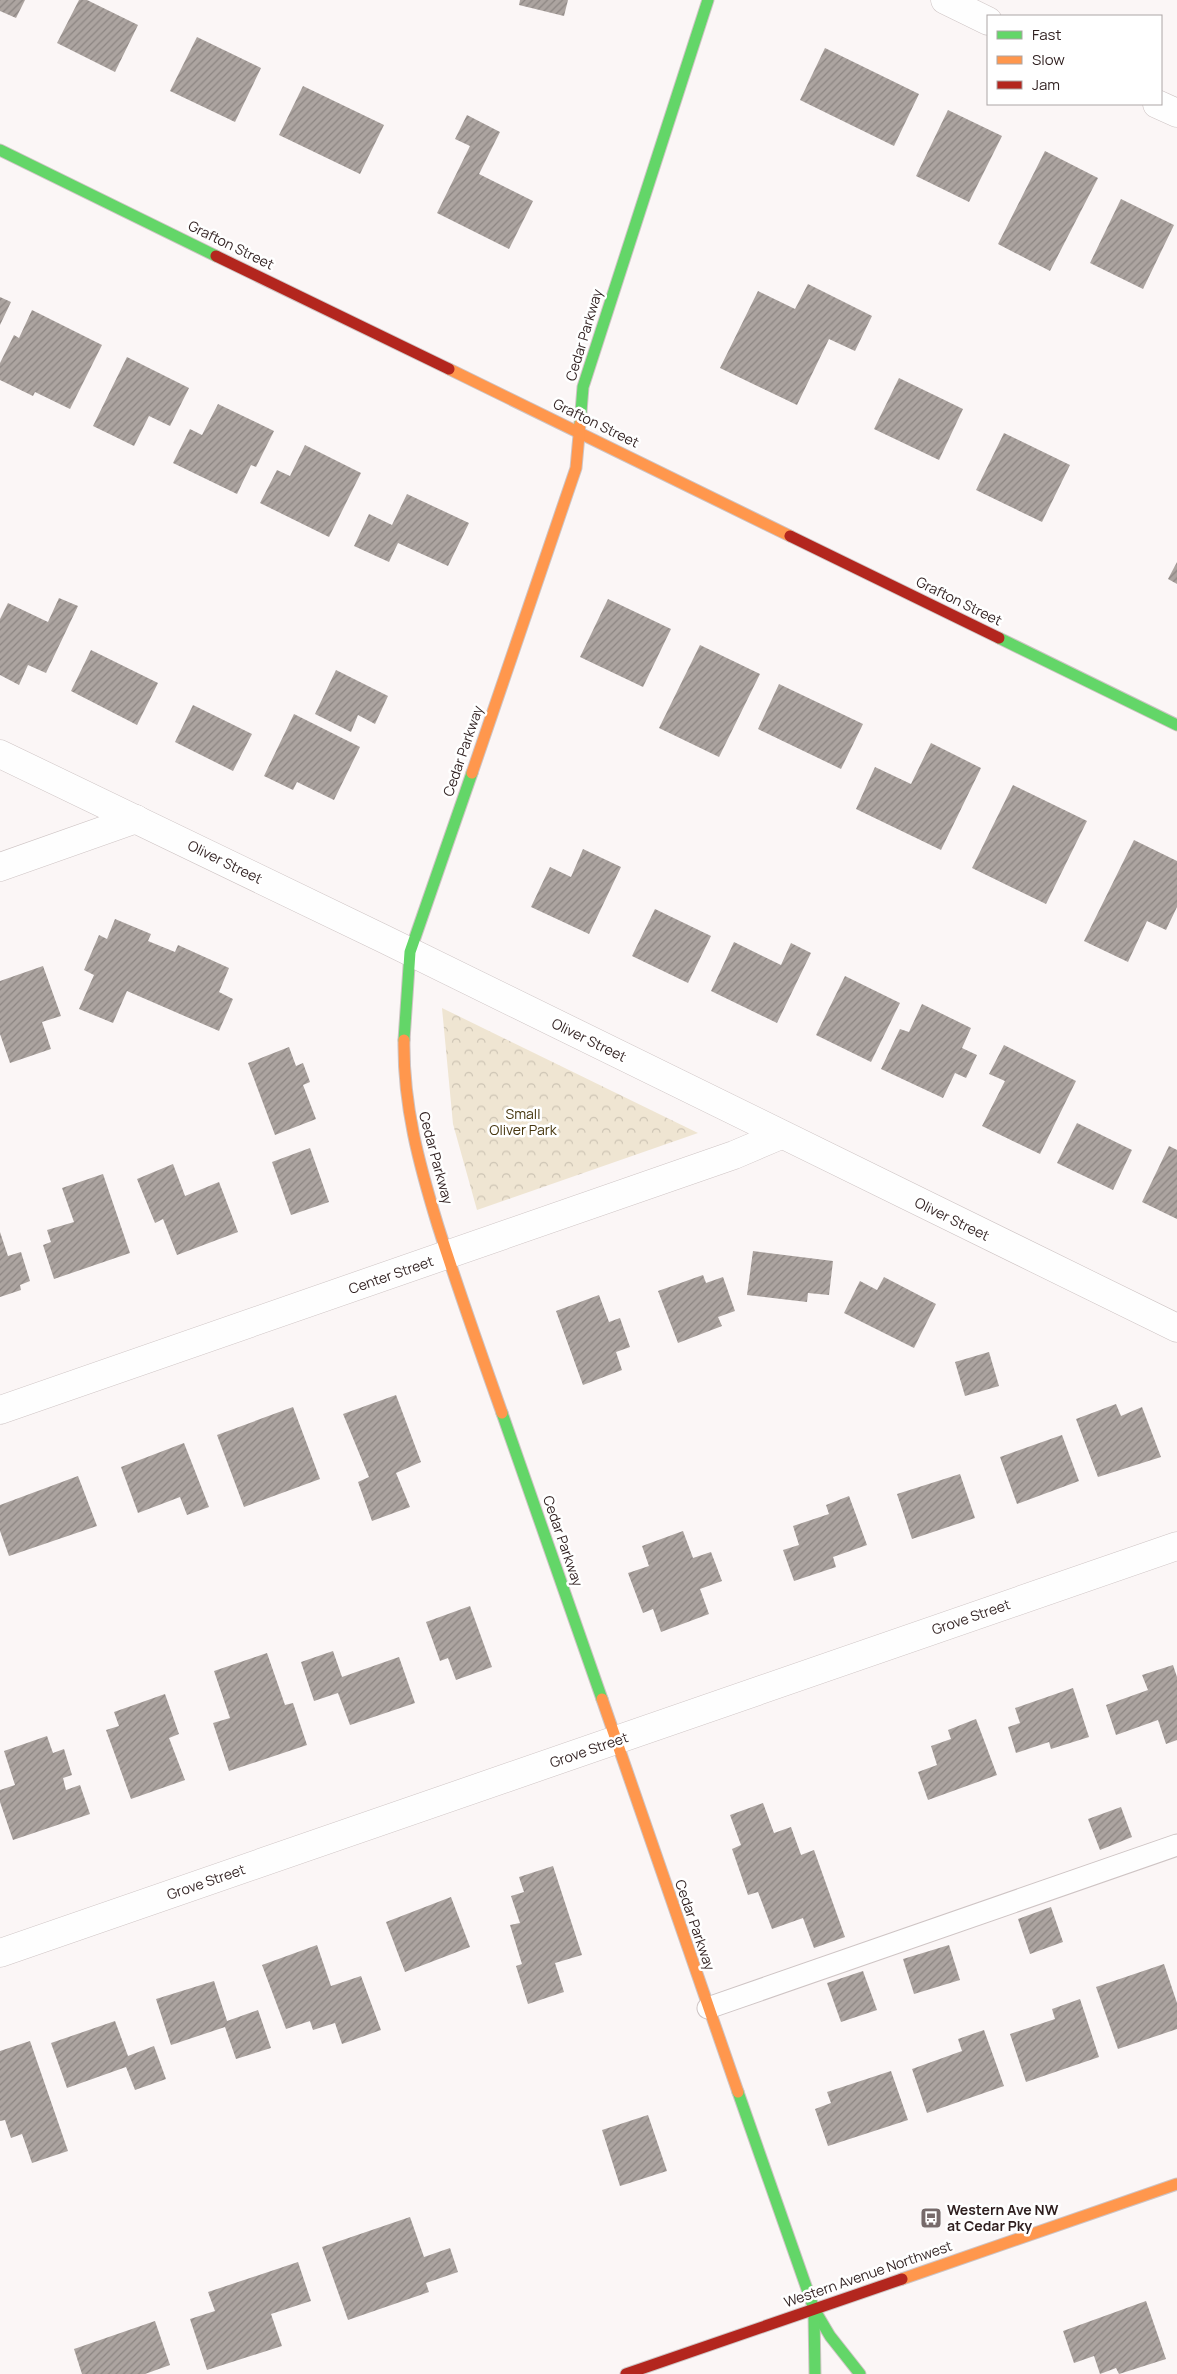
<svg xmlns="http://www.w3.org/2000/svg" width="1177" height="2374" font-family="Manrope,sans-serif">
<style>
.forest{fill:url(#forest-crowns)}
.building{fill:url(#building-hatch)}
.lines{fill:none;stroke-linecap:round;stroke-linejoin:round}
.lane-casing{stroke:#cec4c4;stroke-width:23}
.street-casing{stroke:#cec4c4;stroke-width:29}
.fast-casing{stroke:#cec4c4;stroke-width:13}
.slow-casing{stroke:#cec4c4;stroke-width:13}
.jam-casing{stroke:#cec4c4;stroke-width:13}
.lane{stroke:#fefefe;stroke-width:21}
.street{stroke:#fefefe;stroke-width:28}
.fast{stroke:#63d668;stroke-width:11}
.slow{stroke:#ff974d;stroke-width:11}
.jam{stroke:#b3261e;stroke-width:11}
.labels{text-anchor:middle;stroke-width:5;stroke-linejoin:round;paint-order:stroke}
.street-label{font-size:14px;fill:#2f1f1f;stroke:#fff}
.park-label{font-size:14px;fill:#46360e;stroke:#fff}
.poi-label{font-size:14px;font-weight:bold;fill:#2f1f1f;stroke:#fff;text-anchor:start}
</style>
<defs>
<pattern id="forest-crowns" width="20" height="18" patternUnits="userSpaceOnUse" patternTransform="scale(1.25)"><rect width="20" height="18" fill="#efe5d2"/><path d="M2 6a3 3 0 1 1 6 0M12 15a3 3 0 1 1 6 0" fill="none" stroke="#cdc4b4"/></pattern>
<pattern id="building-hatch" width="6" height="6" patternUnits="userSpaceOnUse" patternTransform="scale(1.25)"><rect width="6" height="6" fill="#aca4a0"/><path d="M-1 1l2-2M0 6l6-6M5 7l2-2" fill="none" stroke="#8c8582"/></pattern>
</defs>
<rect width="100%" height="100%" fill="#fbf6f6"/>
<path class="forest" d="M442,1008L698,1133L477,1210L453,1124Z"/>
<g class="building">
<path d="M0,0H25L16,18L0,11Z"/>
<path d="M79,0H87L138,25L115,72L57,43Z"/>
<path d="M520,0H568L564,16L519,5Z"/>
<path d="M197,37L261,68L235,122L170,91Z"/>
<path d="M825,48L919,94L894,146L800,100Z"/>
<path d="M303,86L384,125L360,174L279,135Z"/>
<path d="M948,110L1002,136L969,202L916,176Z"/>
<path d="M467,115L500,132L479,174L533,201L509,249L437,213L470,146L455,139Z"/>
<path d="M1045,151L1098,178L1050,271L998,244Z"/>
<path d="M1121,199L1174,225L1143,289L1090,263Z"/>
<path d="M808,284L872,316L855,351L829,339L797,405L720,368L758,291L795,309Z"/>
<path d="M0,297L11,302L0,325Z"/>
<path d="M32,310L102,345L70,409L35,392L33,396L0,380V363L14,335L19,338Z"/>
<path d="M127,357L189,388L170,426L149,416L134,446L93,426Z"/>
<path d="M899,378L963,409L939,460L874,429Z"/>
<path d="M218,404L274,431L256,467L251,465L237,494L173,463L190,429L202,435Z"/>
<path d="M1004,433L1070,465L1042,522L976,490Z"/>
<path d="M305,445L361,473L329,537L260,503L277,470L290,476Z"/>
<path d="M407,494L469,523L448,566L398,543L389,562L354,546L369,514L392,525Z"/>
<path d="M1177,562V584L1168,579Z"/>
<path d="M59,598L78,606L46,673L28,665L19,685L0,675V619L8,603L48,622Z"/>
<path d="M608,599L671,629L643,687L580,657Z"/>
<path d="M700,645L760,674L719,757L659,728Z"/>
<path d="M91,650L158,683L137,725L71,691Z"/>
<path d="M336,670L388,696L375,724L358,715L351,732L315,714Z"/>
<path d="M779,684L863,724L841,769L758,729Z"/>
<path d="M193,705L252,734L233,771L175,742Z"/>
<path d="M294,714L360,747L334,800L297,782L293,790L264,776Z"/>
<path d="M931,743L981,768L941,850L856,809L875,767L911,784Z"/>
<path d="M1013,785L1087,821L1046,904L972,868Z"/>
<path d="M1134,840L1177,861V907L1166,930L1147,921L1128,962L1084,941Z"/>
<path d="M583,849L621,867L589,934L531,907L550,867L571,877Z"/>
<path d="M655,909L711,936L688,983L632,956Z"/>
<path d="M115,919L151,934L148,941L175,952L178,945L229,968L219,992L233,999L219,1031L127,991L113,1023L79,1009L94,975L84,970L99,935L107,939Z"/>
<path d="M734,942L781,965L791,943L811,953L777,1023L711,991Z"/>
<path d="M43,966L61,1016L42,1022L51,1049L10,1063L0,1034V981Z"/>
<path d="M845,976L900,1003L871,1062L816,1035Z"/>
<path d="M922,1004L971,1028L962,1048L977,1055L966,1078L955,1073L943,1098L881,1069L900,1029L909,1032Z"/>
<path d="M1004,1045L1076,1081L1040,1154L982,1126L1005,1081L989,1074Z"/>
<path d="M289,1047L296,1066L303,1063L310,1082L303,1085L316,1119L275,1135L248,1063Z"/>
<path d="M1077,1123L1132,1150L1113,1190L1057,1163Z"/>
<path d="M1169,1146L1177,1150V1219L1142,1202Z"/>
<path d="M310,1148L329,1202L291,1215L272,1162Z"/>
<path d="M173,1164L185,1196L219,1182L238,1232L177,1255L163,1219L155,1223L137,1179Z"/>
<path d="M103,1174L130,1253L54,1279L43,1245L51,1242L47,1230L74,1222L62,1188Z"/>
<path d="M0,1232L8,1256L21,1252L30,1281L20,1285L21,1290L0,1297Z"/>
<path d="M753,1251L833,1261L829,1295L808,1293L807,1302L747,1295Z"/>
<path d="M703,1275L706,1283L723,1277L735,1311L718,1317L722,1326L678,1343L658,1291Z"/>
<path d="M884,1277L936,1304L914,1348L844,1313L860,1281L877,1290Z"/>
<path d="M599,1295L609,1322L620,1318L630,1347L616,1352L622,1370L583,1385L556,1311Z"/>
<path d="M989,1352L999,1386L965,1396L955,1362Z"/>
<path d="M396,1395L421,1462L396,1473L410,1507L372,1521L358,1482L369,1477L343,1414Z"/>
<path d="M1116,1404L1121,1416L1142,1407L1161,1457L1098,1477L1076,1419Z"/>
<path d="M293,1407L320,1479L244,1507L217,1435Z"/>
<path d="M1062,1435L1079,1481L1017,1504L1000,1457Z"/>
<path d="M184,1443L209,1507L187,1515L180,1497L138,1513L121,1467Z"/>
<path d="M960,1474L975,1518L912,1539L897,1494Z"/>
<path d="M78,1476L97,1526L9,1556L0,1531V1505Z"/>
<path d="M849,1496L867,1545L833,1557L836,1567L794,1581L783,1550L799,1545L793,1526L829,1514L826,1505Z"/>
<path d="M683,1531L693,1558L711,1552L722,1581L700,1589L709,1614L661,1632L653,1609L643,1613L628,1573L649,1566L642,1546Z"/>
<path d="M470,1606L492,1667L456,1680L448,1658L440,1661L426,1622Z"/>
<path d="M333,1651L342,1677L399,1657L415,1703L350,1725L338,1693L314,1701L301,1662Z"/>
<path d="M267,1653L285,1705L293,1703L307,1745L229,1771L213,1723L230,1718L214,1671Z"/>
<path d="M1173,1665L1177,1677V1740L1166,1744L1158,1720L1116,1735L1106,1705L1148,1690L1142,1675Z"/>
<path d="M1073,1688L1089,1737L1051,1749L1049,1742L1016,1753L1008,1727L1020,1723L1015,1708Z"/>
<path d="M165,1694L179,1734L169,1738L185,1780L131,1799L106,1730L119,1726L114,1712Z"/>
<path d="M976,1719L997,1775L928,1800L918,1772L937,1765L931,1746L951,1739L948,1730Z"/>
<path d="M47,1736L53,1753L64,1749L72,1775L63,1778L66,1790L80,1785L90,1814L13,1840L0,1802V1790L15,1785L4,1751Z"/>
<path d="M763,1803L774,1833L791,1827L801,1855L814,1850L845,1937L814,1948L803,1918L772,1929L758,1892L748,1895L732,1849L741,1845L730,1815Z"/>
<path d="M1121,1807L1132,1837L1100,1850L1088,1819Z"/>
<path d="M553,1866L582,1955L555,1963L564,1992L528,2004L516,1966L522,1964L510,1925L520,1923L511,1896L524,1892L519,1877Z"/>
<path d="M451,1897L470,1947L405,1972L386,1922Z"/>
<path d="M1051,1907L1063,1942L1030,1954L1018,1919Z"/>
<path d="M317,1945L331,1986L361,1976L381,2030L342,2044L335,2023L313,2030L310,2021L286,2029L262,1965Z"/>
<path d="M949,1945L960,1980L914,1994L903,1959Z"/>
<path d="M1164,1964L1177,2003V2029L1118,2049L1096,1987Z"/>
<path d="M863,1971L877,2010L841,2022L827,1983Z"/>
<path d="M214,1981L227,2021L258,2010L271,2048L236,2059L225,2027L171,2045L156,1999Z"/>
<path d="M1080,1999L1099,2057L1026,2082L1010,2034L1055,2019L1052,2009Z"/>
<path d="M115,2021L128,2056L154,2046L166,2079L135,2090L126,2067L67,2088L51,2043Z"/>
<path d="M984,2030L1004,2086L927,2113L912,2069L962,2051L958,2039Z"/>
<path d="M30,2041L68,2151L32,2163L22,2134L11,2138L5,2120L0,2121V2051Z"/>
<path d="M891,2071L908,2120L828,2146L815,2109L831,2103L827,2092Z"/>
<path d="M648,2115L667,2171L620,2186L602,2130Z"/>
<path d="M410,2217L424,2257L450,2248L458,2272L426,2283L429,2292L348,2320L322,2247Z"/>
<path d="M298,2262L311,2301L271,2314L282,2346L207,2370L190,2319L215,2311L208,2292Z"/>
<path d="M1146,2301L1166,2359L1119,2374L1116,2368L1100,2374L1094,2356L1074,2363L1063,2331Z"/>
<path d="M155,2321L170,2365L145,2374H82L74,2349Z"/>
</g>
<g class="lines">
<g class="lane-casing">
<path id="lane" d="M708,2008L1177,1845"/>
</g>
<g class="street-casing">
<g id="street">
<path d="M945,0L988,21"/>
<path d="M1157,104L1177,113"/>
<path d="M0,754L384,939L1177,1328"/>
<path d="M0,867L136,819"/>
<path d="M0,1410L734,1155L781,1135"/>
<path d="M0,1953L1177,1546"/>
</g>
</g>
<g class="fast-casing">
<g id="fast">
<path d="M0,150L216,256"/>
<path d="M580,424L583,387L708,0"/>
<path d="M999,638L1177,725"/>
<path d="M404,1040L410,952L472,773"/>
<path d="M502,1413L602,1699"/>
<path d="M738,2092L814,2309L830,2336L860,2374"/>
<path d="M814,2313L815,2374"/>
</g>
</g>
<g class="slow-casing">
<g id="slow">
<path d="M449,369L790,536"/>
<path d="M472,773L576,468L580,424"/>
<path d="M404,1040C403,1105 419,1164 438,1226C458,1289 480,1351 502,1413"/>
<path d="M602,1699L738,2092"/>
<path d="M902,2279L1177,2184"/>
</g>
</g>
<g class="jam-casing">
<g id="jam">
<path d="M216,256L449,369"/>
<path d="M790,536L999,638"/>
<path d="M626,2374L902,2279"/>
</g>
</g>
<use href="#lane" class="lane"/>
<use href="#street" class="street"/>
<use href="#fast" class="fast"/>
<use href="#slow" class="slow"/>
<use href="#jam" class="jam"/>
</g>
<defs>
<g id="bus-square" transform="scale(1.125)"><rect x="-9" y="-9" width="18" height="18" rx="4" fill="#766a6a" stroke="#fff"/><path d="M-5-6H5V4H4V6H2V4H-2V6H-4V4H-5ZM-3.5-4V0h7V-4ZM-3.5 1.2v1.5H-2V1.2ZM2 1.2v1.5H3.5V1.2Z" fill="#fff"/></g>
</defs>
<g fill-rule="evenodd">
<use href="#bus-square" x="931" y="2218"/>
</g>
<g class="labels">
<g class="street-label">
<text transform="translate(231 245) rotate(26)" y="5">Grafton Street</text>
<text transform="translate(584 335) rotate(-73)" y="5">Cedar Parkway</text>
<text transform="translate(596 423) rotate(26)" y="5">Grafton Street</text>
<text transform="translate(959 601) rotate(26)" y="5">Grafton Street</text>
<text transform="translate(463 751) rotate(-71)" y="5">Cedar Parkway</text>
<text transform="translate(225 862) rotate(26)" y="5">Oliver Street</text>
<text transform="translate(589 1040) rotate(26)" y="5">Oliver Street</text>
<text transform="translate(436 1158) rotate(75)" y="5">Cedar Parkway</text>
<text transform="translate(952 1219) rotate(26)" y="5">Oliver Street</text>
<text transform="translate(391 1275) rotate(-19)" y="5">Center Street</text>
<text transform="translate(563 1541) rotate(71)" y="5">Cedar Parkway</text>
<text transform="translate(971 1617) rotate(-19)" y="5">Grove Street</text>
<text transform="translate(589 1750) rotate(-19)" y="5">Grove Street</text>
<text transform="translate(206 1882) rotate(-19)" y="5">Grove Street</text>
<text transform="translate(695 1925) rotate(71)" y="5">Cedar Parkway</text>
<text transform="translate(868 2274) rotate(-19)" y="5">Western Avenue Northwest</text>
</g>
<g class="park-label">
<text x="523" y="1119">Small<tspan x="523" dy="16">Oliver Park</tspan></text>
</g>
<g class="poi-label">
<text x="947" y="2215">Western Ave NW<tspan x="947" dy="16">at Cedar Pky</tspan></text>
</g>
</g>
<rect x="987" y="15" width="175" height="90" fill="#ffffff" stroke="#aca5a5"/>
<rect x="997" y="31" width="25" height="8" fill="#63d668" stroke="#aca5a5"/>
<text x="1032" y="40" font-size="15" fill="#2f1f1f">Fast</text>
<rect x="997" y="56" width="25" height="8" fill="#ff974d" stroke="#aca5a5"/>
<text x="1032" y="65" font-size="15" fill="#2f1f1f">Slow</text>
<rect x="997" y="81" width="25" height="8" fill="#b3261e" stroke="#aca5a5"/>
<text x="1032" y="90" font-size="15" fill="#2f1f1f">Jam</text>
</svg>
